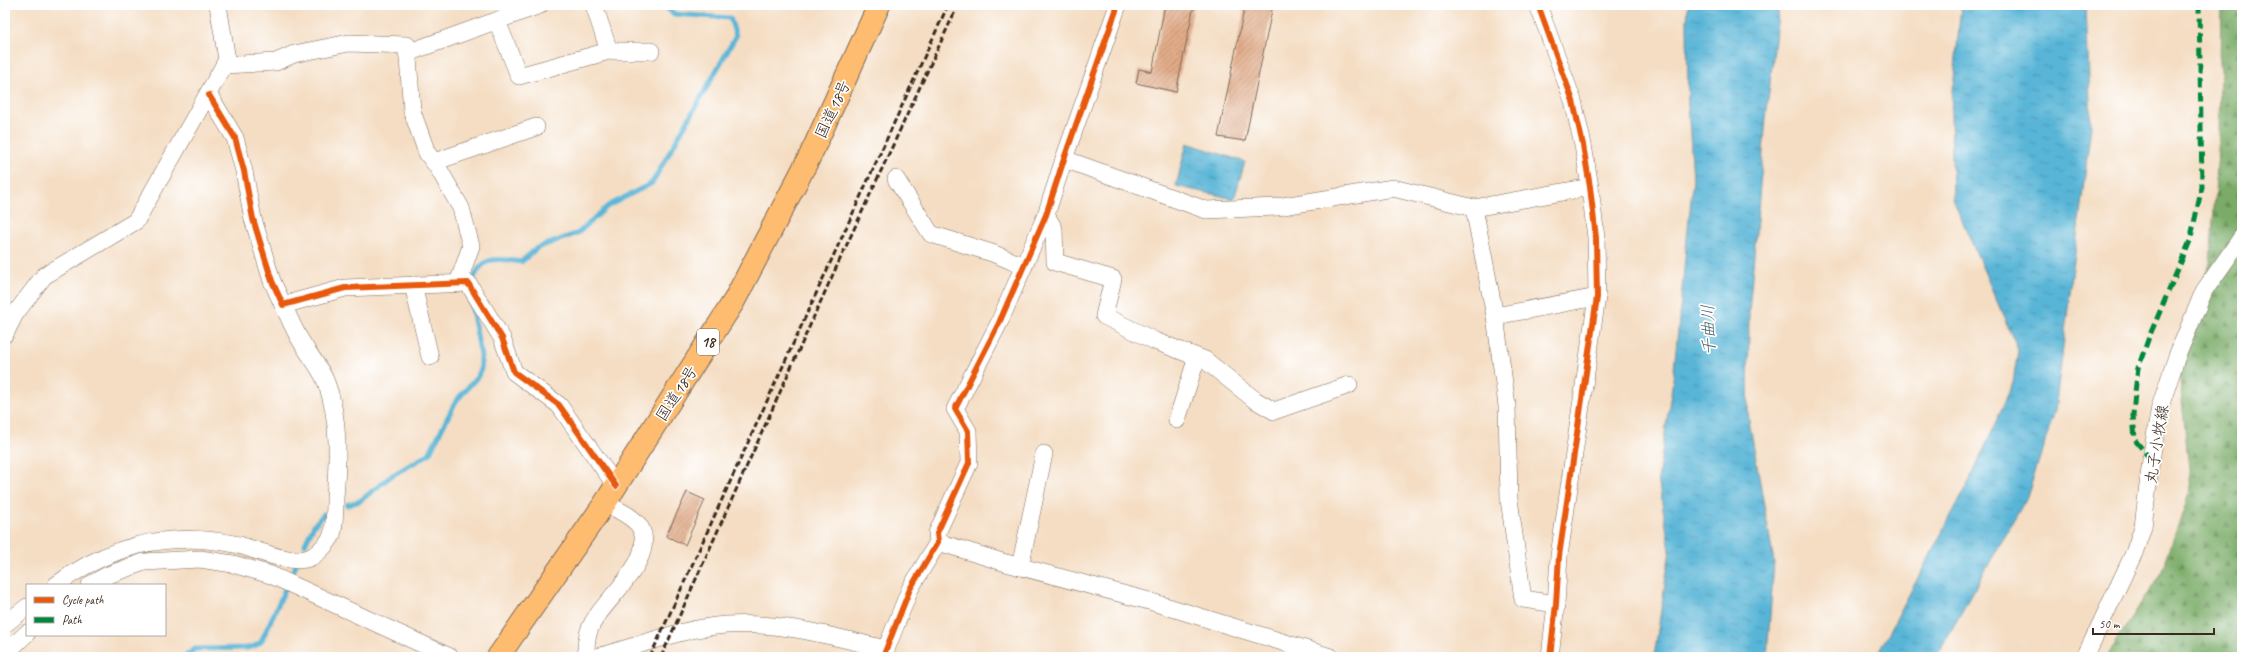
<svg xmlns="http://www.w3.org/2000/svg" width="2247" height="662" font-family="Caveat,'Klee One',sans-serif">
<style>
.forest{fill:url(#forest-firs);stroke:#5a6b43}
.water{fill:url(#water-ripples);stroke:#4a707a}
.lines{fill:none;stroke-linecap:round;stroke-linejoin:round}
.stream{stroke:#59b5d7;stroke-width:5}
.building{fill:url(#building-hatch)}
.minor-casing{stroke:#7c6958;stroke-width:18}
.highway-casing{stroke:#7c6958;stroke-width:24}
.minor{stroke:#fff;stroke-width:17}
.highway{stroke:#febc71;stroke-width:22}
.rail{stroke:#3b2a1e;stroke-width:3;stroke-dasharray:6 3;stroke-linecap:butt}
.quiet{stroke:#00873e;stroke-width:5;stroke-dasharray:10 5;stroke-linecap:butt}
.cycleway-casing{stroke:#fff;stroke-width:8}
.cycleway{stroke:#e8590c;stroke-width:6}
.labels{text-anchor:middle;stroke-width:3.5;stroke-linejoin:round;paint-order:stroke}
.shield{fill:#fff;stroke:#766a62;stroke-width:1}
.shield-label{font-size:15px;font-weight:bold;fill:#3b2a1e}
.street-label{font-size:16px;fill:#3b2a1e;stroke:#fff}
.water-label{font-size:17px;font-style:italic;fill:#476268;stroke:#fff}
</style>
<defs>
<pattern id="forest-firs" width="22" height="20" patternUnits="userSpaceOnUse"><rect width="22" height="20" fill="#7aac68"/><path d="M5 1l3.5 6h-7zM16 11l3.5 6h-7z" fill="#658c55"/></pattern>
<pattern id="water-ripples" width="26" height="14" patternUnits="userSpaceOnUse"><rect width="26" height="14" fill="#59b5d7"/><path d="M2 4q2-2 4 0t4 0M15 11q2-2 4 0t4 0" fill="none" stroke="#4b93ae"/></pattern>
<pattern id="building-hatch" width="6" height="6" patternUnits="userSpaceOnUse"><rect width="6" height="6" fill="#e1ac89"/><path d="M-1 1l2-2M0 6l6-6M5 7l2-2" fill="none" stroke="#b88c6f"/></pattern>
</defs>
<rect width="100%" height="100%" fill="#fff"/>
<filter id="ink" filterUnits="userSpaceOnUse"><feTurbulence type="fractalNoise" baseFrequency=".025" numOctaves="2"/><feDisplacementMap in="SourceGraphic" scale="8" xChannelSelector="R" yChannelSelector="G"/><feConvolveMatrix kernelMatrix="1 2 1 2 8 2 1 2 1" color-interpolation-filters="sRGB"/></filter>
<filter id="wash" filterUnits="userSpaceOnUse"><feTurbulence type="fractalNoise" baseFrequency=".012" numOctaves="4" result="noise"/><feDisplacementMap in="SourceGraphic" scale="16" xChannelSelector="R" yChannelSelector="G"/><feGaussianBlur stdDeviation="0.9" result="paint"/><feColorMatrix in="noise" values="0 0 0 0 0 0 0 0 0 0 0 0 0 0 0 0 0 1.4 0 .05"/><feComposite in="paint" operator="in"/></filter>
<g filter="url(#wash)">
<rect width="100%" height="100%" fill="#f4ddc3"/>
<path class="forest" d="M2221,5H2242V657H2106L2162,571L2191,488L2179,371L2185,326L2210,264L2219,137Z"/>
<g class="water">
<path d="M1688,5H1779L1766,118L1749,312L1748,414L1774,562L1767,657H1654L1670,550L1658,479L1673,380L1693,178L1688,105L1687,23Z"/>
<path d="M1961,5H2086L2091,126L2055,411L2027,497L1936,657H1876L1972,476L2013,383L2018,350L1953,199L1951,111Z"/>
<path d="M1187,143L1245,162L1234,199L1176,186Z"/>
</g>
<g class="lines">
<g class="stream">
<path d="M472,284C480,256 496,257 521,262L537,248L578,233L608,206L652,183L736,36L730,18L674,14L662,5"/>
<path d="M347,505L360,501L391,476L429,454L456,401L478,376L481,369V356L470,298"/>
<path d="M305,544L314,525L324,514"/>
<path d="M184,657L195,649L247,648L255,646L261,642L296,565"/>
</g>
</g>
<g id="blocks">
<g class="building">
<path d="M1165,5H1194L1176,92L1136,83L1139,69L1152,72Z"/>
<path d="M1245,5H1273L1245,141L1218,137Z"/>
<path d="M687,492L705,500L685,545L666,536Z"/>
</g>
</g>
</g>
<g filter="url(#ink)">
<use href="#blocks" fill-opacity="0" stroke="#7c6958" stroke-width="1"/>
<g class="lines">
<g class="minor-casing">
<g id="minor">
<path d="M594,5L609,51"/>
<path d="M1538,5L1573,101L1583,145L1590,187L1596,238L1597,297L1559,556L1556,604L1550,657"/>
<path d="M497,21L519,76L609,51H651"/>
<path d="M407,53L540,5"/>
<path d="M224,65L276,62L294,54L349,43L407,45L412,111L427,153L437,166L461,208L471,246L458,283"/>
<path d="M209,95L235,138L244,171L253,219L272,281L283,305L345,288L468,283L502,338L514,372L559,405L616,486"/>
<path d="M1064,159L1206,210L1277,207L1393,188L1474,208"/>
<path d="M434,162L536,127"/>
<path d="M896,179L931,234L992,253L1024,266"/>
<path d="M1046,215L1054,229L1055,262L1113,279L1104,316L1155,341L1205,360L1255,400L1274,411L1349,385"/>
<path d="M413,285L430,357"/>
<path d="M1495,316L1474,208L1590,187"/>
<path d="M5,334L15,314L44,276L136,221L227,60L218,5"/>
<path d="M1177,420L1197,357"/>
<path d="M938,542L1006,563L1149,601L1331,657"/>
<path d="M1020,567L1044,454"/>
<path d="M56,585C111,544 171,530 239,545C257,550 291,565 309,558C317,555 329,542 332,535C335,524 335,510 335,498C338,459 340,419 326,382C320,367 309,355 301,341C294,330 289,317 283,305"/>
<path d="M90,585L108,575L144,562L200,559L233,564L271,575L450,657"/>
<path d="M1556,604L1523,599L1509,499L1507,406L1495,316L1597,297"/>
<path d="M5,624L27,607"/>
<path d="M5,654L27,633"/>
<path d="M586,657C586,645 586,635 592,624C605,598 658,559 640,527C633,516 616,509 605,503"/>
<path d="M596,657C639,646 682,628 726,625C780,621 834,637 886,649"/>
<path d="M883,657L910,589L938,542L937,533L969,463L968,431L955,409L999,323L1046,215L1064,159L1118,5"/>
<path d="M2085,657L2134,553L2143,527L2151,460L2160,407L2177,356L2204,291L2242,237"/>
</g>
</g>
<g class="highway-casing">
<path id="highway" d="M498,657L605,503L734,301L810,156L879,5"/>
</g>
<use href="#minor" class="minor"/>
<use href="#highway" class="highway"/>
<g class="rail">
<path d="M650,657L948,5"/>
<path d="M661,657L829,283L958,5"/>
</g>
<path class="quiet" d="M2151,460L2135,440L2133,415L2135,392L2138,368L2149,337L2190,241L2202,187L2199,5"/>
<g class="cycleway-casing">
<g id="cycleway">
<path d="M1538,5L1573,101L1583,145L1590,187L1596,238L1597,297L1559,556L1556,604L1550,657"/>
<path d="M209,95L235,138L244,171L253,219L272,281L283,305L345,288L468,283L502,338L514,372L559,405L616,486"/>
<path d="M883,657L910,589L938,542L937,533L969,463L968,431L955,409L999,323L1046,215L1064,159L1118,5"/>
</g>
</g>
<use href="#cycleway" class="cycleway"/>
</g>
</g>
<g class="labels">
<rect class="shield" x="697" y="329" width="22" height="26" rx="3"/>
<g class="shield-label">
<text x="708" y="347">18</text>
</g>
<g class="street-label">
<text transform="translate(832 109) rotate(-65)" y="6">国道18号</text>
<text transform="translate(676 393) rotate(-57)" y="6">国道18号</text>
<text transform="translate(2156 444) rotate(-81)" y="6">丸子小牧線</text>
</g>
<g class="water-label">
<text transform="translate(1708 330) rotate(-92)" y="6">千曲川</text>
</g>
</g>
<rect width="2247" height="662" fill="none" stroke="#fff" stroke-width="20"/>
<rect x="26" y="584" width="140" height="52" fill="#ffffff" stroke="#b1aaa5"/>
<rect x="34" y="597" width="20" height="6" fill="#e8590c" stroke="#b1aaa5"/>
<text x="62" y="604" font-size="12" fill="#3b2a1e">Cycle path</text>
<rect x="34" y="617" width="20" height="6" fill="#00873e" stroke="#b1aaa5"/>
<text x="62" y="624" font-size="12" fill="#3b2a1e">Path</text>
<path d="M2093 628v6h121v-6" fill="none" stroke="#3b2a1e" stroke-width="2"/>
<text x="2099" y="628" font-size="12" fill="#3b2a1e" stroke="#ffffff" stroke-width="3" paint-order="stroke">50 m</text>
</svg>
